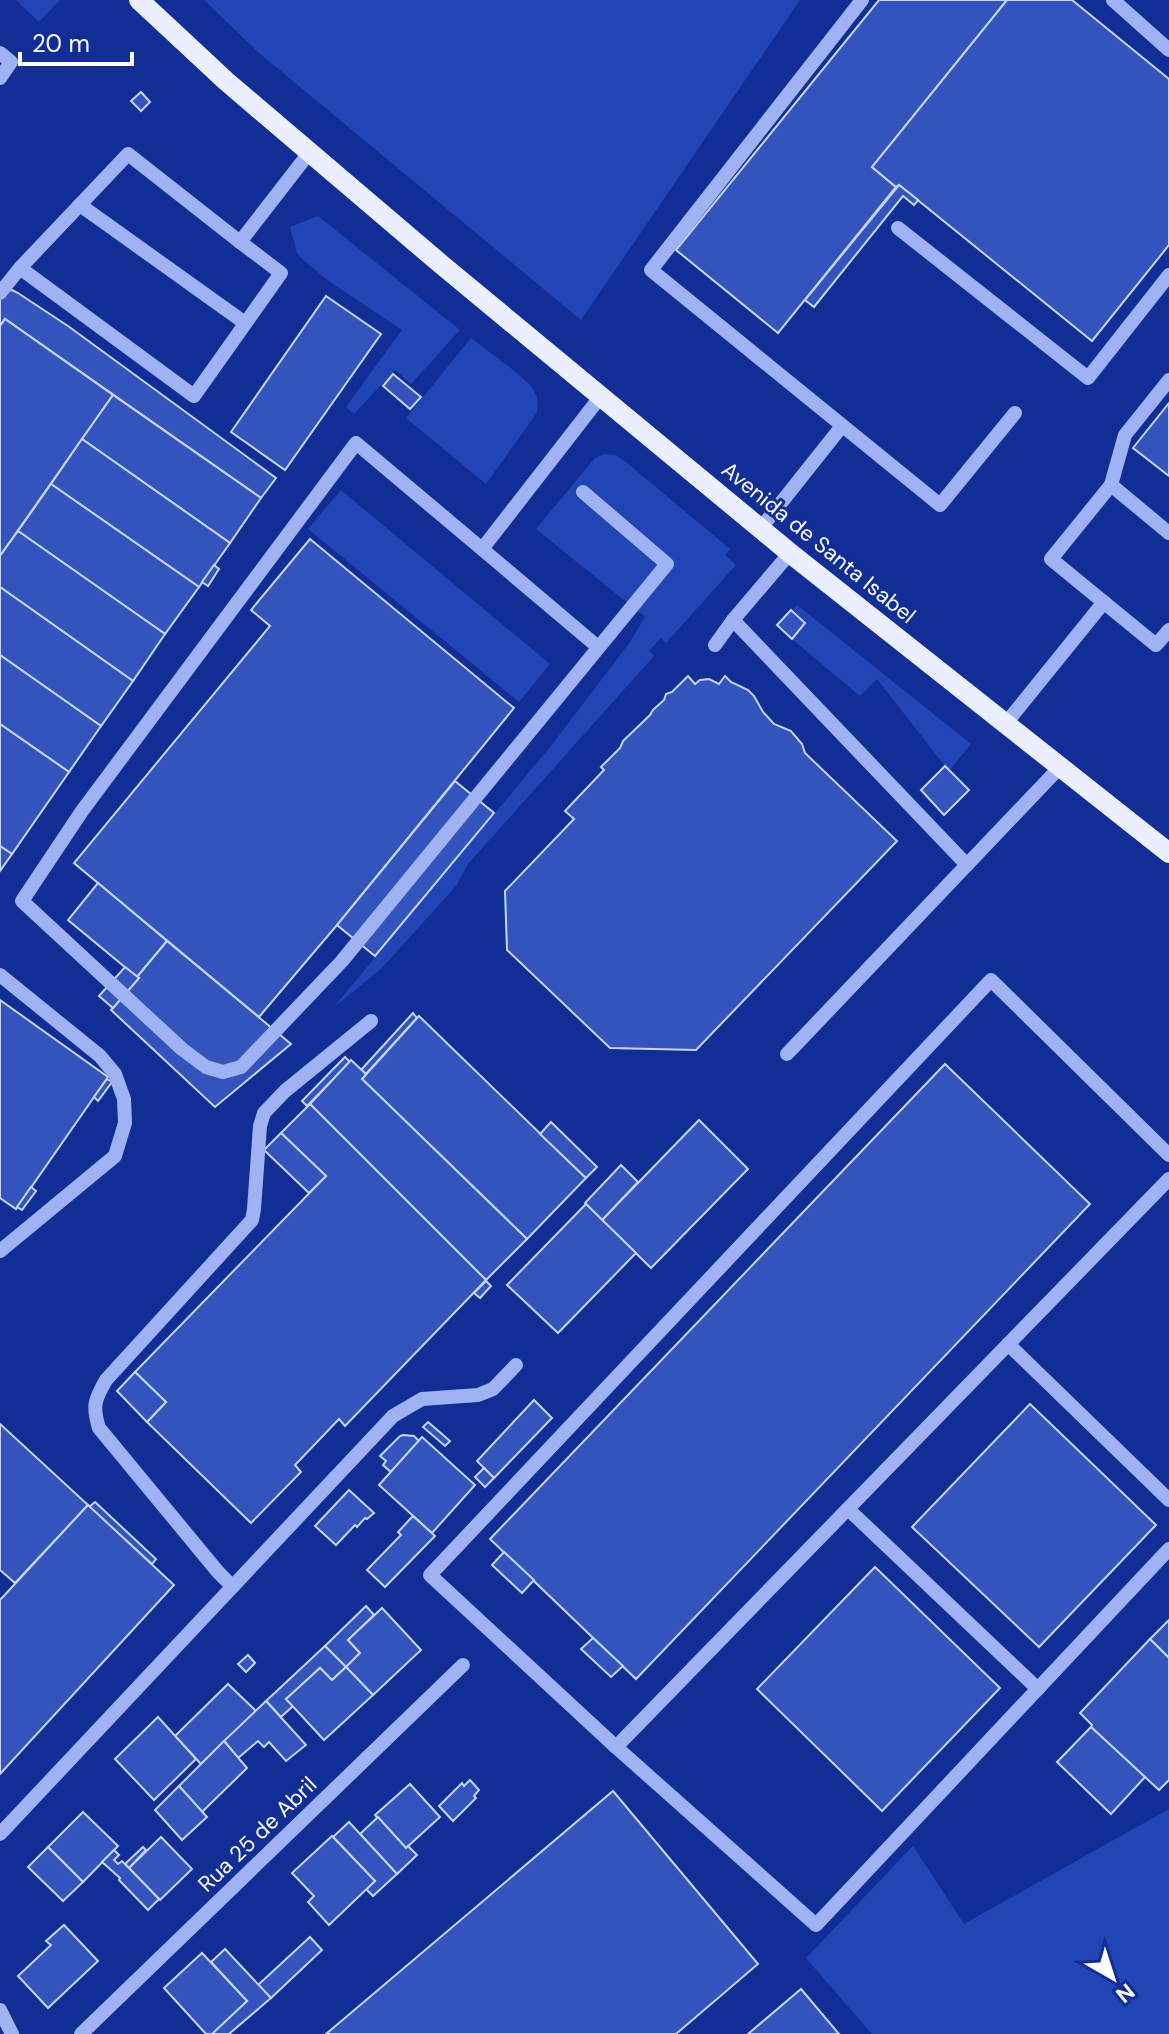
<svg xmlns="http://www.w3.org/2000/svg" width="1169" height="2034" font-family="'DM Sans',sans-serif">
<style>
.green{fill:#2245b6}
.building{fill:#3454bd;stroke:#c7d4fe;stroke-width:2}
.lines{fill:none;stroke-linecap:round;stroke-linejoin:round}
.minor{stroke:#9fb3f4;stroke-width:14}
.major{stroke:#ecefff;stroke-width:20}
.labels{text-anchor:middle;stroke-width:6;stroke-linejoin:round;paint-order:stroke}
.street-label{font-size:22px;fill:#fff;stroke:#102e96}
</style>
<rect width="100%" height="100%" fill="#102e96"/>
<g class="green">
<path d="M16,0H60L39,22Z"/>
<path d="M204,0H800L581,320L259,53Z"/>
<path d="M318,216L460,330L411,384L395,370L354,414L346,407L402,330L330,282L301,258L297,253L290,227Z"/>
<path d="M471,338C487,351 522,374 533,389C538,396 539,406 536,414L486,484L406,418Z"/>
<path d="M603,454L615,455L626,462L730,549L725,555L736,565L666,643L661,638L649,651L654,656L468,864L456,886L381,969L334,1007L554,742L630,642L645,617L536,529L594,459Z"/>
<path d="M341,490L550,664L519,702L308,529Z"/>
<path d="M797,605L971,744L949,771L877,679L860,696L792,639L805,624L793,609Z"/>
<path d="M1169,1809V2034H872L806,1958L913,1846L964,1924Z"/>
</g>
<g class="building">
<path d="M879,0H1007L872,167L896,187L778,333L676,250Z"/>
<path d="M1007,0H1072L1169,79V245L1092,341L899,185L896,187L872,167Z"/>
<path d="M141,92L150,102L141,111L131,101Z"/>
<path d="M899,185L918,200L914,205L903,196L814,307L805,300Z"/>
<path d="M12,290L18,293L68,326L276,478L261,498L5,319L0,326V291Z"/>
<path d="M326,296L381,334L285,470L231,432Z"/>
<path d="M5,319L113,395L0,556V326Z"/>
<path d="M393,374L421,397L410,409L383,386Z"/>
<path d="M113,395L261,498L230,543L82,439Z"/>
<path d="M1169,403V476L1133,448Z"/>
<path d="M82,439L230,543L199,587L51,484Z"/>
<path d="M51,484L199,587L165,634L18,531Z"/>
<path d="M18,531L165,634L133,681L0,587V556Z"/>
<path d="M310,539L514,708L337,925L259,1017L74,863L270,626L251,610Z"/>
<path d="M214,565L219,569L208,586L202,582Z"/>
<path d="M0,587L133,681L101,726L0,655Z"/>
<path d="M791,610L805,623L792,639L777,625Z"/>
<path d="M0,655L101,726L69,772L0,724Z"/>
<path d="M688,676L695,684L700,680L709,679L719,684L725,676L731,682L748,690L754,696L763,712L774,724L791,731L802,744L805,753L897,841L696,1050L610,1048L507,950L505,891L574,819L565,811L604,770L601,767L620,748L623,741L650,715L653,710L664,700L666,694L672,692Z"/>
<path d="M0,724L69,772L12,854L0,846Z"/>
<path d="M945,766L969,790L944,815L921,790Z"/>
<path d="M455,781L494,813L375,956L337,925Z"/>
<path d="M0,846L12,854L0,871Z"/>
<path d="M98,883L167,941L137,977L68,920Z"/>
<path d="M167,941L291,1044L215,1107L111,1010L139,978L137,977Z"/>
<path d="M125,967L139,978L113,1008L99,996Z"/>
<path d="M0,1000L108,1077L16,1209L0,1198Z"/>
<path d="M413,1013L417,1018L366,1074L361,1070Z"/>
<path d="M419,1016L586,1178L527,1239L362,1079Z"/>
<path d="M345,1057L350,1062L307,1106L302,1101Z"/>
<path d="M351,1060L366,1074L362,1079L527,1239L486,1280L310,1104Z"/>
<path d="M945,1064L1090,1204L636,1679L490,1539Z"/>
<path d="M107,1079L112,1082L98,1101L94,1097Z"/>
<path d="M310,1104L486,1280L345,1426L339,1419L295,1465L301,1472L251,1523L147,1422L166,1402L135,1372L326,1176L281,1133Z"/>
<path d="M699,1120L748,1169L651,1268L602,1220Z"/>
<path d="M551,1122L597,1167L586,1178L540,1134Z"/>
<path d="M281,1133L326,1176L309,1193L264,1150Z"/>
<path d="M621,1165L638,1182L602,1220L585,1203Z"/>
<path d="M31,1187L36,1191L22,1210L17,1207Z"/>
<path d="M586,1204L636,1253L558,1333L507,1285Z"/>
<path d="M486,1281L491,1286L480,1298L474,1293Z"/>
<path d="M135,1372L166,1402L147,1422L117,1391Z"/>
<path d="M534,1400L552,1418L494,1478L477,1461Z"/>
<path d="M1030,1404L1156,1525L1039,1647L912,1527Z"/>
<path d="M428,1422L450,1441L445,1446L423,1427Z"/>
<path d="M0,1424L88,1505L15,1583L0,1570Z"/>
<path d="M403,1435L414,1436L419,1441L391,1472L383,1465L386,1461L380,1456L400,1436Z"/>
<path d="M422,1437L475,1485L432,1533L379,1485Z"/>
<path d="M484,1468L494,1478L485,1487L475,1477Z"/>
<path d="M349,1490L374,1513L367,1519L365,1518L357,1527L355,1525L336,1545L315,1526Z"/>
<path d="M95,1502L156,1559L152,1564L89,1507Z"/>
<path d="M88,1505L174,1585L0,1774V1600Z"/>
<path d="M413,1516L435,1536L385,1587L367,1570L401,1535L398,1532Z"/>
<path d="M504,1552L534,1580L522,1593L492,1565Z"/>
<path d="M875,1567L1000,1688L882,1811L757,1689Z"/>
<path d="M366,1606L374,1615L348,1640L360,1653L346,1667L325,1646Z"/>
<path d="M382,1608L421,1650L373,1695L346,1667L360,1653L348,1640Z"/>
<path d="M1169,1620V1658L1150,1639Z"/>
<path d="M593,1638L623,1666L611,1677L581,1649Z"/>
<path d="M1150,1639L1169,1658V1780L1159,1790L1091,1727L1092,1725L1080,1713Z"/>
<path d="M325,1646L346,1667L332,1680L320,1668L286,1699L293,1706L281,1717L266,1701Z"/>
<path d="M248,1655L255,1663L246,1672L238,1664Z"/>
<path d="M346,1667L373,1695L324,1740L286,1699L320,1668L332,1680Z"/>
<path d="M228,1684L256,1711L201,1764L175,1736Z"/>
<path d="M266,1701L306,1745L286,1761L269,1742L264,1747L258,1741L238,1758L224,1741Z"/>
<path d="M158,1717L196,1759L154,1800L115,1759Z"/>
<path d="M1091,1727L1145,1777L1111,1814L1057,1762Z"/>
<path d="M224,1741L247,1768L202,1812L179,1786Z"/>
<path d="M470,1780L479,1790L474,1796L476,1798L453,1821L439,1806L462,1783L464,1786Z"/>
<path d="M410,1784L440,1817L406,1848L375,1815Z"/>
<path d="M179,1786L207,1817L182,1840L155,1810Z"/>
<path d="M613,1791L758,1964L676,2034H326Z"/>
<path d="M83,1812L118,1846L83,1882L48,1847Z"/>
<path d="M378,1817L406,1848L408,1846L417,1855L397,1874L360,1834Z"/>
<path d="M349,1822L397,1874L373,1896L366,1889L375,1881L333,1837Z"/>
<path d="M332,1836L375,1881L329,1925L308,1902L314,1896L292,1873Z"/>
<path d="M161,1837L192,1869L160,1900L129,1868Z"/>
<path d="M48,1847L83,1882L63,1901L28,1867Z"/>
<path d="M143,1847L146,1850L129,1868L125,1864Z"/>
<path d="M114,1850L119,1855L114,1860L118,1864L122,1861L159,1899L148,1910L119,1880L120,1878L102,1862Z"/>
<path d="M64,1925L98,1961L48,2008L18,1976L51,1945L46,1941Z"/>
<path d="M310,1937L322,1950L271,1998L258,1985Z"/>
<path d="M225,1949L271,1998L229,2034H211L247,2001L211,1962Z"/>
<path d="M202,1953L247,2001L212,2034H206L164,1988Z"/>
<path d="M801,1989L839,2034H748Z"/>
</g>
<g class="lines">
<g class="minor">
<path d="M862,0L651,270L940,505L1015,413"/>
<path d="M1113,0L1169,50"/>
<path d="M0,53L11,62L0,78"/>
<path d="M80,205L245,323"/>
<path d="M898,228L1088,378L1169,275"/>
<path d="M20,268L128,154L240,242"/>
<path d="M0,293L20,268L194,396L281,273L240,242L309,153"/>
<path d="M1111,485L1125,435L1169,380"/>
<path d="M583,492L667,564L342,961L241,1067L223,1072L206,1067L182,1049L22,901L82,811L356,443L482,549L601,396"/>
<path d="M761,528L842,426"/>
<path d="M1169,533L1111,485L1051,559L1156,645L1169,630"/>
<path d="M482,549L598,647"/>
<path d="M733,620L967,865"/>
<path d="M715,645L733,620L790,553"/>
<path d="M1007,722L1104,602"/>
<path d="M0,975L100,1056L115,1074L124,1099L125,1123L115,1156L0,1251"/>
<path d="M787,1054L1061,766"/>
<path d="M1169,1179L616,1747L816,1925L1169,1549"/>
<path d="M1008,1344L1169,1500"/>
<path d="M848,1509L1038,1689"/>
<path d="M232,1586L218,1572L99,1428C92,1406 95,1399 106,1380L252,1220L254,1209L260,1126L264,1113L285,1091L371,1021"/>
<path d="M616,1747L430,1575L991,980L1169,1155"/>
<path d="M0,1834L393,1416L422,1399L478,1395L493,1389L516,1365"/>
<path d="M0,2010L12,2034"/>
<path d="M81,2034L463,1665"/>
</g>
<path class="major" d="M139,0L226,81L442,265L790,553L1169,853"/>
</g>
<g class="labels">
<g class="street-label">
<text transform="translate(819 542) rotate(39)" y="8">Avenida de Santa Isabel</text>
<text transform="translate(257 1834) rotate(-44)" y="8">Rua 25 de Abril</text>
</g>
</g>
<g transform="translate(1113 1978) rotate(141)" stroke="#102e96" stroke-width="6" paint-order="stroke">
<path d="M0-6L14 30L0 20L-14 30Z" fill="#ffffff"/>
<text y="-12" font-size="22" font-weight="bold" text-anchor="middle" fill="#ffffff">N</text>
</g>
<path d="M20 52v12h112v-12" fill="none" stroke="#ffffff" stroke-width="4"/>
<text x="32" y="52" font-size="24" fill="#ffffff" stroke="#102e96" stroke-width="6" paint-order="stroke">20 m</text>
</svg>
